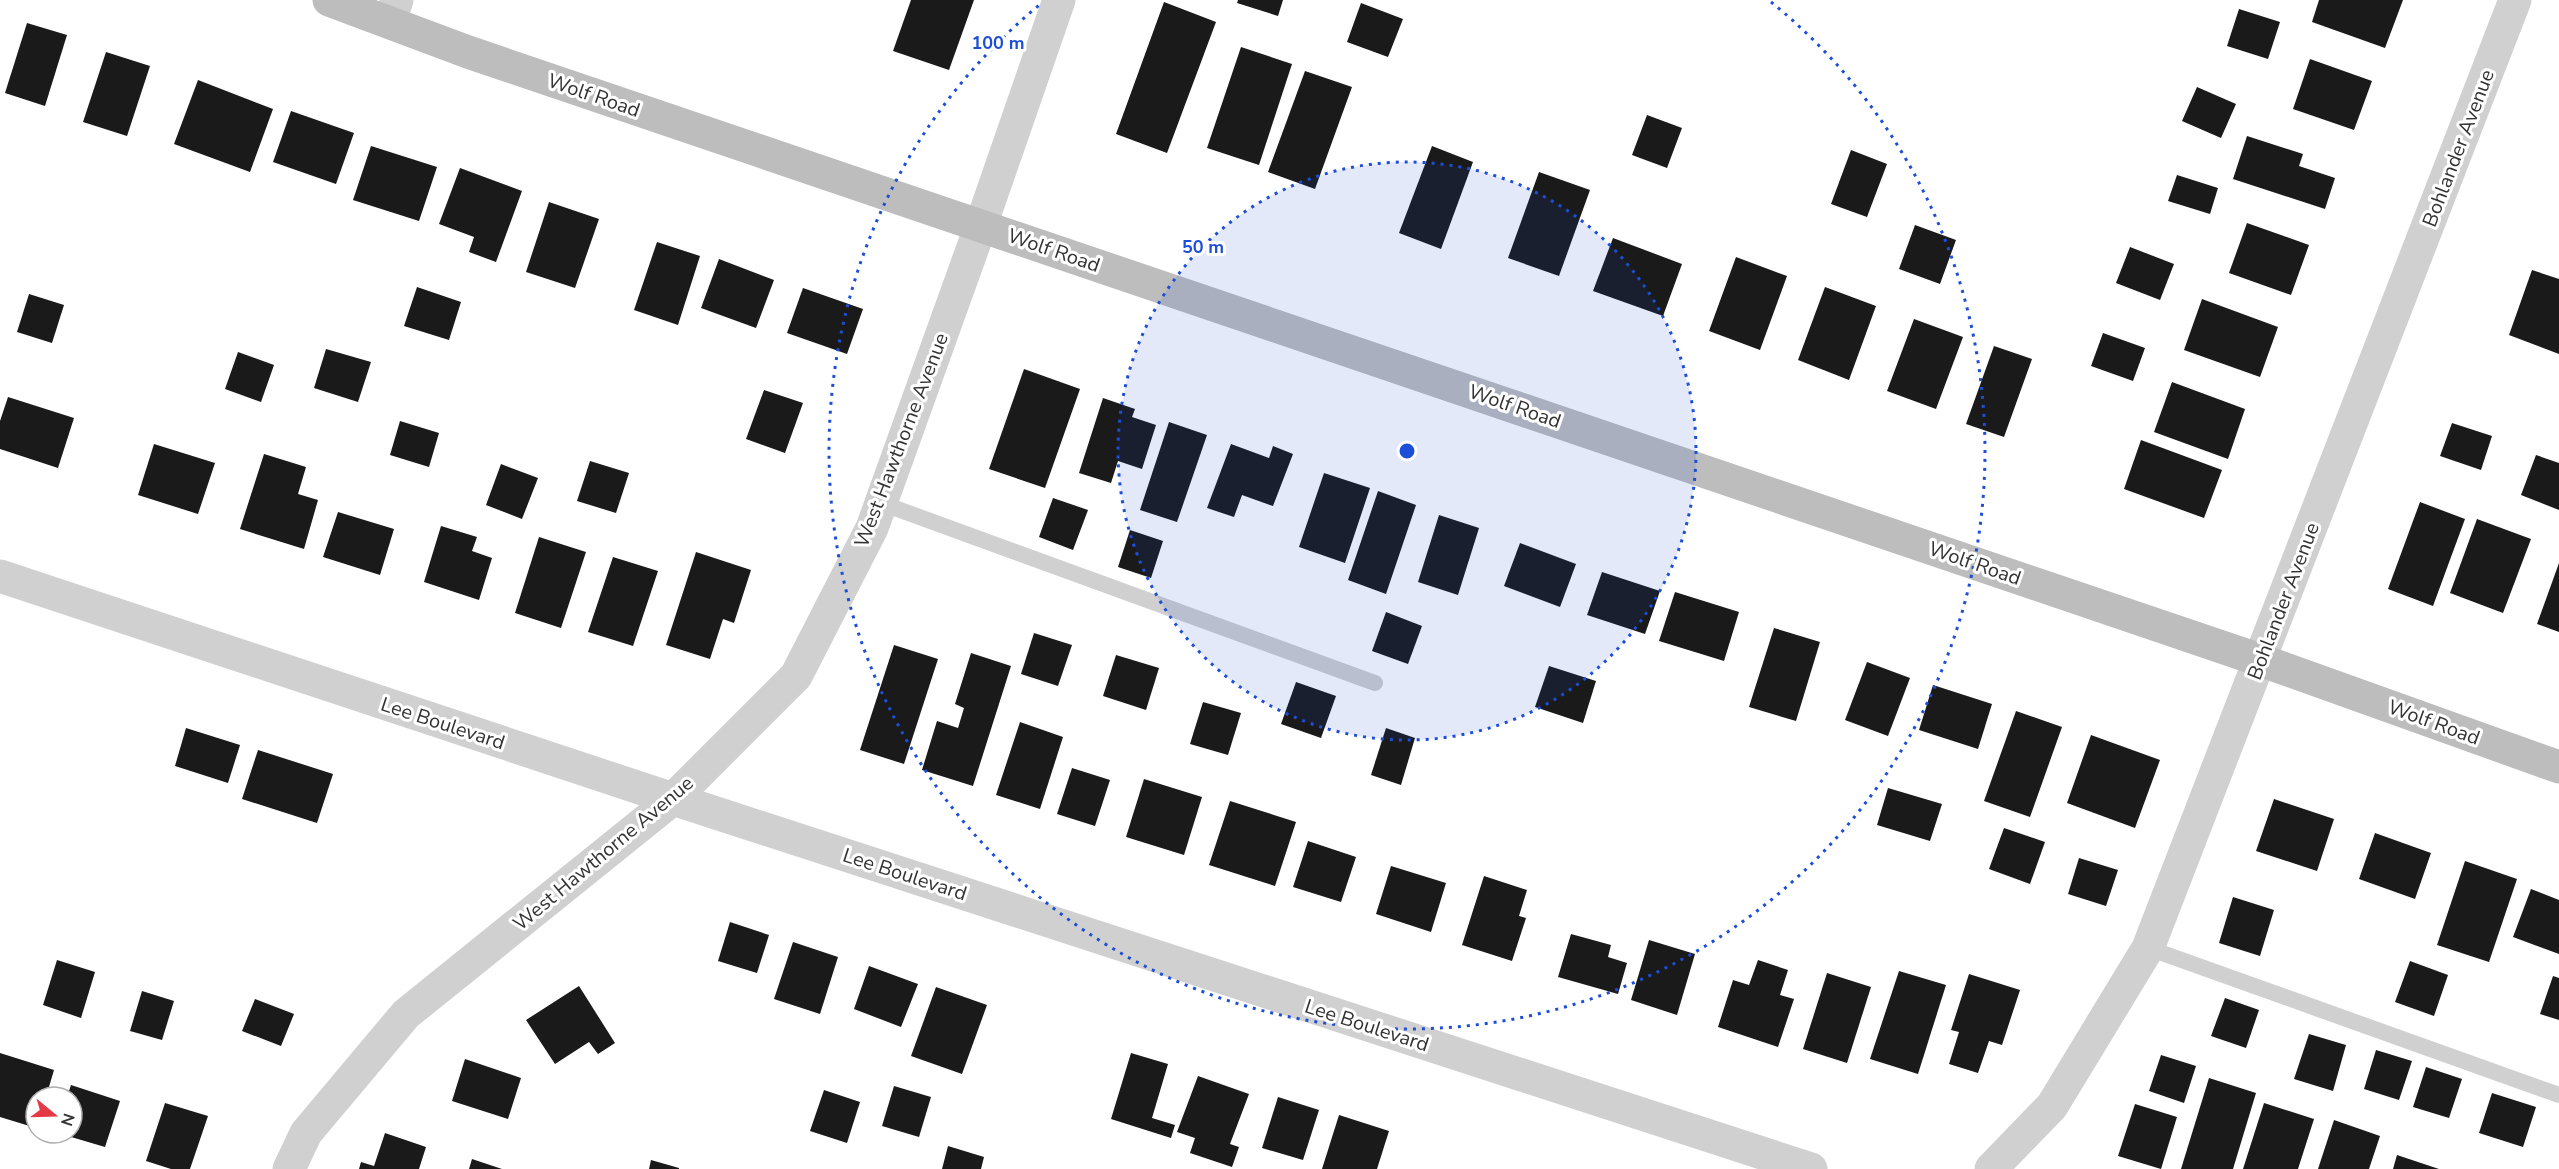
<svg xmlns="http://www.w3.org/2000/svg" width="2559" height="1169" font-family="'Nunito Sans',sans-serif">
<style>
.building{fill:#1a1a1a}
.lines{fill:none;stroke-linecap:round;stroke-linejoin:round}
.service{stroke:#d0d0d0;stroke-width:16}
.minor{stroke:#d0d0d0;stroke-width:33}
.secondary{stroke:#bdbdbd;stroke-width:33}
.ring{fill:none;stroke:#1d4ed8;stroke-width:3;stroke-dasharray:3 6}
.labels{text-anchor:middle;stroke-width:6;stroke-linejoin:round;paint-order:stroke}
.street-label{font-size:20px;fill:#333;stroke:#fff}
.centre{fill:#1d4ed8;stroke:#fff;stroke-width:3}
.ring-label{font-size:18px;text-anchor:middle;font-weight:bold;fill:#1d4ed8;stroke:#fff;stroke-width:6;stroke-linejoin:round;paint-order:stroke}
</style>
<rect width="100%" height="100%" fill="#fff"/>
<g class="building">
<path d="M911,0H974L949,70L893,51Z"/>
<path d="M1238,0H1283L1278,16L1237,3Z"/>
<path d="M2319,0H2403L2385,48L2312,22Z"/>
<path d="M1164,2L1216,22L1167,153L1116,134Z"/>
<path d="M1361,3L1403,19L1388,57L1347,42Z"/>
<path d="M2239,9L2280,22L2268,59L2227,46Z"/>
<path d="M27,23L67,35L45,106L5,93Z"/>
<path d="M1241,47L1292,64L1259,165L1207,148Z"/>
<path d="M106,52L150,66L127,136L83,122Z"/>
<path d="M2310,59L2372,81L2354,130L2293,109Z"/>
<path d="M1305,71L1352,87L1315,189L1268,172Z"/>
<path d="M198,80L273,109L250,172L174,144Z"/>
<path d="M2197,87L2236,104L2221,138L2182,121Z"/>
<path d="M291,111L354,133L336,184L273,162Z"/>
<path d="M1647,115L1682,128L1667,168L1632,155Z"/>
<path d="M2247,136L2303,154L2299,166L2335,178L2325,209L2233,179Z"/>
<path d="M371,146L437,167L419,221L353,200Z"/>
<path d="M1432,146L1473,162L1441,249L1399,233Z"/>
<path d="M1851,150L1887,164L1867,217L1831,204Z"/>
<path d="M460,168L522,191L496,262L469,252L474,237L439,224Z"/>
<path d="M1539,172L1590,190L1559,276L1508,258Z"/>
<path d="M2177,175L2218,188L2210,214L2168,201Z"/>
<path d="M549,202L599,219L575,288L526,272Z"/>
<path d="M2247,223L2309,245L2291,295L2229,273Z"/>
<path d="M1915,225L1956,240L1940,284L1899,269Z"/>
<path d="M1613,238L1682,264L1663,316L1593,291Z"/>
<path d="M657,242L700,256L678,325L634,310Z"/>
<path d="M2130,247L2174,264L2160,300L2116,283Z"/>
<path d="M1736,257L1787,276L1760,350L1709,331Z"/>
<path d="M719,259L774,280L756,328L701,308Z"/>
<path d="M2532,270L2559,279V354L2509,335Z"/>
<path d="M417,287L461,302L449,340L404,326Z"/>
<path d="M1825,287L1876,306L1849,380L1798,360Z"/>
<path d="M803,288L863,309L847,354L787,333Z"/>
<path d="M29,294L64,305L52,343L17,332Z"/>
<path d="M2202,299L2278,327L2260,377L2184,350Z"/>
<path d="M1914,319L1963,337L1936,409L1887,391Z"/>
<path d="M2103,333L2145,348L2133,381L2091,366Z"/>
<path d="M1994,346L2032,359L2004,437L1966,424Z"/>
<path d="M326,349L371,362L358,402L314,388Z"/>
<path d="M238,352L274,365L261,402L225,389Z"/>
<path d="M1024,369L1080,389L1045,488L989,469Z"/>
<path d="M2172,382L2245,409L2228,459L2154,432Z"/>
<path d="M764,390L803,403L785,453L746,439Z"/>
<path d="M8,397L74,418L58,468L0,449V421Z"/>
<path d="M1103,398L1135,409L1132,417L1156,425L1142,469L1118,461L1111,483L1079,473Z"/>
<path d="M400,421L439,433L429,467L390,455Z"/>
<path d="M1169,422L1207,435L1177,522L1140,510Z"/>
<path d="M2452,423L2492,436L2481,470L2440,456Z"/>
<path d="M2141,440L2222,470L2204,518L2124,489Z"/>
<path d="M154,444L215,463L198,514L138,495Z"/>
<path d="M1231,444L1269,458L1273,446L1293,454L1273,506L1242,495L1234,517L1207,508Z"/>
<path d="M264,454L306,467L298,494L318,500L304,549L240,529Z"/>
<path d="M2536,455L2559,463V510L2521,495Z"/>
<path d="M590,461L629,473L616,513L577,501Z"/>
<path d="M501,464L538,478L522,519L486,505Z"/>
<path d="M1324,473L1370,488L1345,563L1299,547Z"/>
<path d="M1378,491L1416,505L1386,594L1348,580Z"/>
<path d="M1053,498L1088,510L1073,550L1039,537Z"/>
<path d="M2420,502L2465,519L2433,606L2388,589Z"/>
<path d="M338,512L394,529L380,575L323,557Z"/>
<path d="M1439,515L1479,528L1458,595L1418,582Z"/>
<path d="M2477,519L2531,539L2503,613L2450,593Z"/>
<path d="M441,526L477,537L472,551L492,558L479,600L424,582Z"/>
<path d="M1130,530L1163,541L1151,578L1118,567Z"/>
<path d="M539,537L586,552L561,628L515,613Z"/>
<path d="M1520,543L1576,564L1560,607L1504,586Z"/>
<path d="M696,552L751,570L734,623L723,619L710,659L666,645Z"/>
<path d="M613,557L658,571L633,646L588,632Z"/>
<path d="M2559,563V632L2537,624Z"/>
<path d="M1602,572L1660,591L1645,634L1587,615Z"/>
<path d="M1675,592L1739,612L1724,661L1659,641Z"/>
<path d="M1386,612L1422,626L1408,664L1372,651Z"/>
<path d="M1774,628L1820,642L1796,721L1749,707Z"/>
<path d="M1034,633L1072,645L1058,686L1021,674Z"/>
<path d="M894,645L938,659L904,764L860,750Z"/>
<path d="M971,653L1011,666L973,786L922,770L937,721L958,728L964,708L955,704Z"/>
<path d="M1116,655L1159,668L1146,710L1103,696Z"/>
<path d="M1867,662L1910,678L1888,736L1845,720Z"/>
<path d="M1549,666L1596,681L1583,723L1535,707Z"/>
<path d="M1296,682L1336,696L1321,738L1281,724Z"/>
<path d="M1933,685L1992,704L1978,749L1919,730Z"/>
<path d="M1203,702L1241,713L1228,755L1190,744Z"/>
<path d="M2016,711L2062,727L2030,817L1984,801Z"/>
<path d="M1020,722L1063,737L1040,809L996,795Z"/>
<path d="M186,728L240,745L228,783L175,766Z"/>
<path d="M1386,728L1415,738L1401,785L1371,775Z"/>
<path d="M2091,735L2160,760L2135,828L2067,803Z"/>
<path d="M258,750L333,774L317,823L242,799Z"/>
<path d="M1072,768L1110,780L1095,826L1057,814Z"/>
<path d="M1144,779L1202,797L1184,855L1126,837Z"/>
<path d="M1888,788L1942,804L1930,841L1877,825Z"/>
<path d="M2274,799L2334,819L2317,871L2256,851Z"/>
<path d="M1230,801L1296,822L1275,886L1209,865Z"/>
<path d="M2004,828L2045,842L2030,884L1989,869Z"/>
<path d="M2375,833L2431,853L2415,899L2359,879Z"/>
<path d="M1308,841L1356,857L1341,902L1293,887Z"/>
<path d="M2079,858L2118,870L2106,906L2068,894Z"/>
<path d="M2465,861L2517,879L2489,962L2437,945Z"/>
<path d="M1391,866L1446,883L1431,932L1376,914Z"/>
<path d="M1484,876L1527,890L1519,916L1526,918L1512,961L1462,945Z"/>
<path d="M2531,889L2559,900V954L2513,937Z"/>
<path d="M2233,897L2274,910L2260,956L2219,943Z"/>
<path d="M730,922L769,935L757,973L718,961Z"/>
<path d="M1571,934L1611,945L1608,957L1627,963L1618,994L1558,977Z"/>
<path d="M1649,940L1695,954L1677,1015L1631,1000Z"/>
<path d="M793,942L838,957L820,1014L774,999Z"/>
<path d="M57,960L95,972L81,1018L43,1005Z"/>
<path d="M1758,960L1788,970L1780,995L1794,999L1778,1047L1718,1027L1733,980L1749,985Z"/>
<path d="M2410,961L2448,975L2434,1016L2395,1002Z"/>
<path d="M869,966L918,984L901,1027L854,1009Z"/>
<path d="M1899,971L1946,985L1918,1074L1870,1059Z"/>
<path d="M1827,973L1871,987L1847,1063L1803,1049Z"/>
<path d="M1969,974L2020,990L2002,1045L1989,1041L1978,1073L1949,1064L1959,1032L1951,1030Z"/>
<path d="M2553,976L2559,978V1020L2540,1014Z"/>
<path d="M579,986L615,1043L598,1054L589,1042L555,1064L526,1020Z"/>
<path d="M936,987L987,1005L962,1074L911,1056Z"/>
<path d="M142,991L174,1001L162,1040L130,1031Z"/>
<path d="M2225,998L2259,1010L2246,1048L2211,1036Z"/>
<path d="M255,999L294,1014L281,1046L242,1031Z"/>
<path d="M2309,1034L2346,1045L2333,1091L2294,1079Z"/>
<path d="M2376,1050L2412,1061L2399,1100L2364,1089Z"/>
<path d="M0,1053L54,1070L46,1097H36V1128L0,1117Z"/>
<path d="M1131,1053L1168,1064L1152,1118L1175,1125L1171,1138L1111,1119Z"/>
<path d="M2161,1055L2196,1066L2184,1103L2149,1091Z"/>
<path d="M465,1059L521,1078L508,1119L452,1101Z"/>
<path d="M2426,1067L2462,1079L2449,1118L2413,1107Z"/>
<path d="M1198,1076L1249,1094L1230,1144L1239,1147L1232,1167L1190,1153L1195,1138L1177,1132Z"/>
<path d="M2209,1078L2256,1093L2233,1169H2181Z"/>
<path d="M71,1085L120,1101L105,1147L61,1134L72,1133V1097H67Z"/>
<path d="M894,1086L931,1097L919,1137L882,1126Z"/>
<path d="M824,1090L860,1102L847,1143L810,1131Z"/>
<path d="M2492,1093L2536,1107L2523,1147L2479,1133Z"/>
<path d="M1278,1097L1319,1110L1303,1160L1262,1148Z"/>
<path d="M165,1103L208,1116L190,1169H171L146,1161Z"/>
<path d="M2264,1103L2314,1119L2298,1169H2243Z"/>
<path d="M2135,1104L2177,1117L2161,1169L2118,1156Z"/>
<path d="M1339,1115L1389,1131L1377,1169H1322Z"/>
<path d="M2334,1120L2380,1136L2369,1169H2318Z"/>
<path d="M385,1133L426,1147L419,1169H359L361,1162L374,1166Z"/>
<path d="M948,1146L984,1157L981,1169H942Z"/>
<path d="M2397,1155L2439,1169H2393Z"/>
<path d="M472,1159L502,1169H469Z"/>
<path d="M651,1160L679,1168V1169H649Z"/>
</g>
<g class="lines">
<g class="service">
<path d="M881,503L1375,683"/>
<path d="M2148,948L2559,1095"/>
</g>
<g class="minor">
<path d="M390,22L397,0"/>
<path d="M0,576L673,799L1811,1169"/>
<path d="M289,1169L306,1133L406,1014L673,799L796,676L872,528L981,225L1059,0"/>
<path d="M1991,1169L2052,1106L2148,948L2515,0"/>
</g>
<path class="secondary" d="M329,0L468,52L2260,660L2559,767"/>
</g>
<circle cx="1407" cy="451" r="289" fill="#1d4ed8" fill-opacity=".12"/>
<g class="ring">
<circle cx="1407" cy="451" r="289"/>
<path d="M1771 2A578 578 0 1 1 1043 2"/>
</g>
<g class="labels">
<g class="street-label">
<text transform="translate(594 95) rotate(19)" y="7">Wolf Road</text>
<text transform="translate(2458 148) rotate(-69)" y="7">Bohlander Avenue</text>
<text transform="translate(1054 250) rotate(19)" y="7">Wolf Road</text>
<text transform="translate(1515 406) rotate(19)" y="7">Wolf Road</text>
<text transform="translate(901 440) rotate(-69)" y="7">West Hawthorne Avenue</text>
<text transform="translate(1975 563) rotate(19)" y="7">Wolf Road</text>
<text transform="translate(2283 601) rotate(-69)" y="7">Bohlander Avenue</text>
<text transform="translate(2434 722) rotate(20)" y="7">Wolf Road</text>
<text transform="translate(443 723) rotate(18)" y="7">Lee Boulevard</text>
<text transform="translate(603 853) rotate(-40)" y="7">West Hawthorne Avenue</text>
<text transform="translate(905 874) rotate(18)" y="7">Lee Boulevard</text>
<text transform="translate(1367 1025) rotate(18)" y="7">Lee Boulevard</text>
</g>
</g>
<circle cx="1407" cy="451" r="9" class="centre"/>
<g class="ring-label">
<text x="998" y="49">100 m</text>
<text x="1203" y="253">50 m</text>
</g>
<g transform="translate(54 1115) rotate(109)"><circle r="28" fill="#ffffff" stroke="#adadad" stroke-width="1.5"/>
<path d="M0-4.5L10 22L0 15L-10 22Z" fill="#e63946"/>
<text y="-9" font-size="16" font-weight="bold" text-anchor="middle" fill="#333333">N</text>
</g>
</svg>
